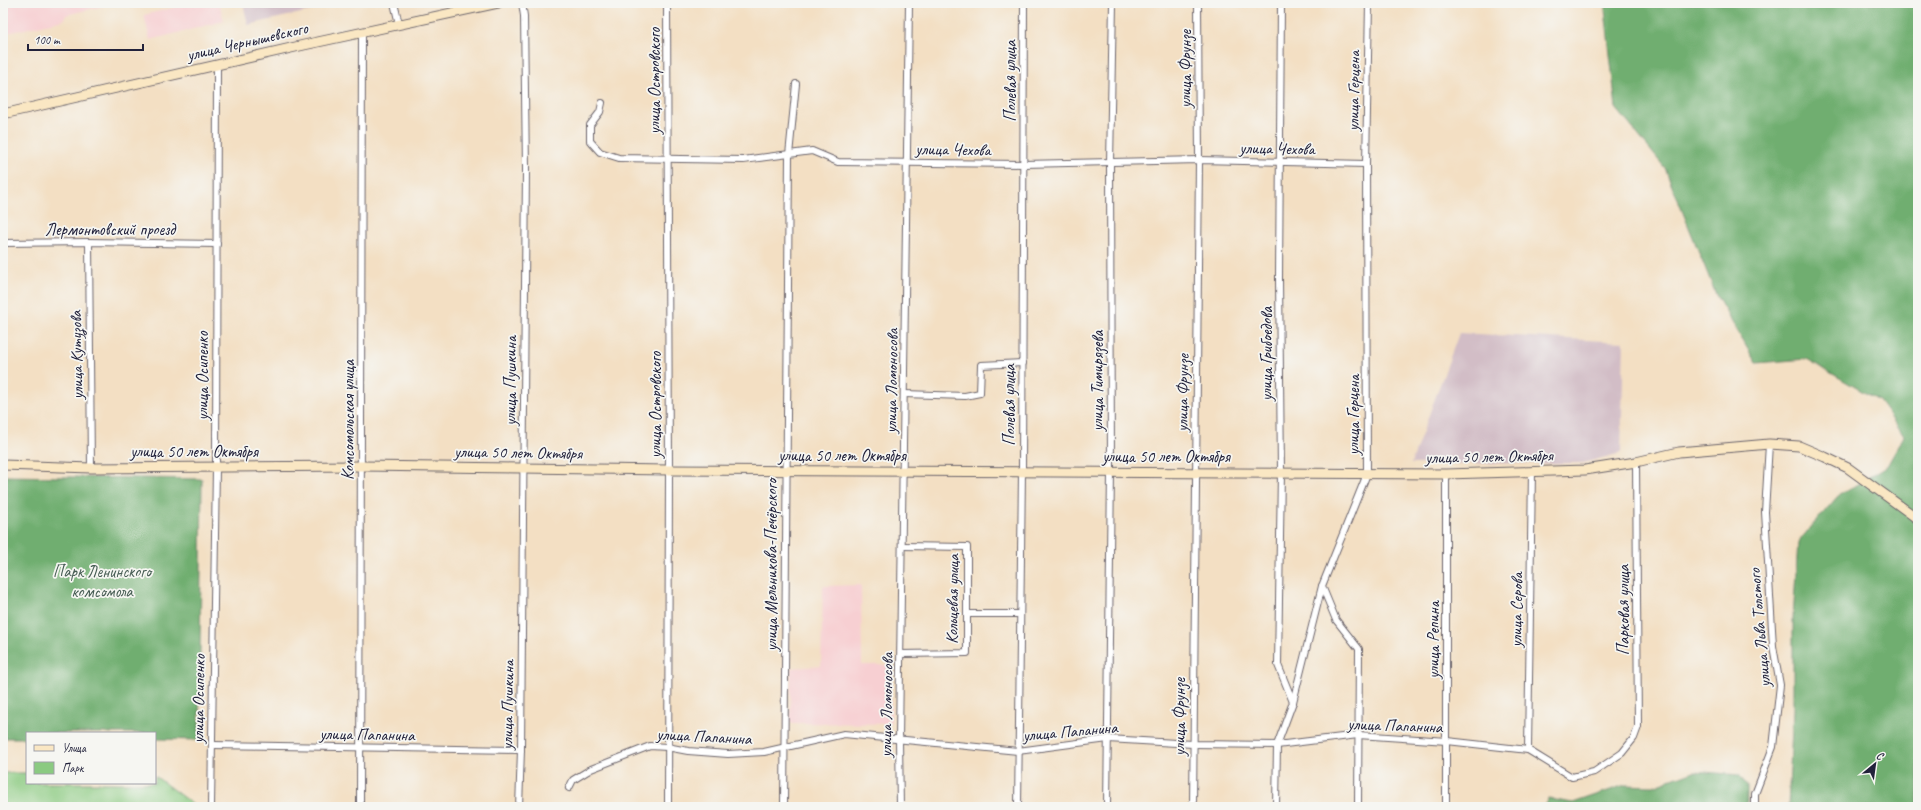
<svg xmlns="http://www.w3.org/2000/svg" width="1921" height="810" font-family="Caveat,sans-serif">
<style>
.built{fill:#f7cfd2}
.industrial{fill:#d2bdc6}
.green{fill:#8bca81;stroke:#56765e}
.forest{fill:#70ae6f;stroke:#496855}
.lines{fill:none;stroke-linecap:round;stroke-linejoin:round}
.street-casing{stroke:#6b646b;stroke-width:8}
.secondary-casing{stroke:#6b646b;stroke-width:11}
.street{stroke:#fff;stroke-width:6}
.secondary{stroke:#fae7c3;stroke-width:9}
.labels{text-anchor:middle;stroke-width:3.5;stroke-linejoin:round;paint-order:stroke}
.street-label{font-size:17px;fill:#22223b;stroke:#f6f6f2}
.park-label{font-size:17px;fill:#475d54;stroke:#f6f6f2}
</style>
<rect width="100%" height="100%" fill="#f6f6f2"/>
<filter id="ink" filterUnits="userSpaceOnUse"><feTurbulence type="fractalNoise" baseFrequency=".025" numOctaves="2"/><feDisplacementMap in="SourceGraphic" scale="8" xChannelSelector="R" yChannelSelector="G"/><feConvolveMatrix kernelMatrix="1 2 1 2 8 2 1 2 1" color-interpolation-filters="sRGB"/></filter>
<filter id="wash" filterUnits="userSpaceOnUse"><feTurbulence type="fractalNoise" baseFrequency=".012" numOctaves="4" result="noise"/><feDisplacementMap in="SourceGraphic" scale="16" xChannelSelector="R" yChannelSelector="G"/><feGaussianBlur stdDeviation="0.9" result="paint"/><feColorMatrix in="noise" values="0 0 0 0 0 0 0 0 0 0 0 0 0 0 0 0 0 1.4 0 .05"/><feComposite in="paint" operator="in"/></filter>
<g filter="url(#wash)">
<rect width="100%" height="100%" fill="#f3dfc3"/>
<g class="built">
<path d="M3,3H116L66,15L64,20L3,34Z"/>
<path d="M192,3H219L224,21L150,40L144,15Z"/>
<path d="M861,585L862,665H891V724L790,723L791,668L821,666L823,586Z"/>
</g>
<g class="industrial">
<path d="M243,3H345L248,25Z"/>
<path d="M1459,333L1624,342L1621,453L1583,463L1411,464Z"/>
</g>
<path class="green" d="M3,773H27V783H155V776L196,807H3Z"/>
<g class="forest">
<path d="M1608,3H1912L1918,6V807H1788L1793,710V618L1798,542L1838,496L1887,466L1904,436L1879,401L1807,359L1756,363L1717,297L1665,168L1616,108L1605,10Z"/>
<path d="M3,476L202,479L199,740L155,739V733H27V738H3Z"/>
<path d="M1694,771L1739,775L1747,786V807H1544L1549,799L1573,803L1625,785L1653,786Z"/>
</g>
</g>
<g filter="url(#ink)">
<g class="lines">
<g class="street-casing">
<g id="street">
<path d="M394,3L399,24"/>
<path d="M667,3L669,470L668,807"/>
<path d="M1281,3L1279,278L1281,472L1278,665L1293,702"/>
<path d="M602,103L600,112L590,125V141L600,152L619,158L743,160L812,151L838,162L1024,164L1199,160L1366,164"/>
<path d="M89,242L91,468"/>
<path d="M3,243L89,242L217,244"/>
<path d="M904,394L965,396L980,393L981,365L1023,363"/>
<path d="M967,614H1020"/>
<path d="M901,654L967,653V547L902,546"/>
<path d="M212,745L521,750"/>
<path d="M1528,750L1532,471"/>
<path d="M569,788L573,780L591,769L650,746L667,747L688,751L728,754L764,752L844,734L1018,751L1108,739L1193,744L1277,745L1358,735L1447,741L1528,750L1572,777L1594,772L1622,753L1634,738L1638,727L1636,462"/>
<path d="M211,807L216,467L217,64"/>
<path d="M360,807L362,32"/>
<path d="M519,807L521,750L526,169L524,16L522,3"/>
<path d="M784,807L789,155L796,84"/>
<path d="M900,807L899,740L909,3"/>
<path d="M1018,807L1022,471L1024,3"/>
<path d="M1107,807L1111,471L1110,163L1113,3"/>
<path d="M1193,807L1199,160L1198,3"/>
<path d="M1276,807L1277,745L1293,702L1322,586"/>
<path d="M1358,807L1359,649L1336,620L1322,586L1367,474L1366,164L1369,3"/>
<path d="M1446,807V474"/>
<path d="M1755,807V794L1773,747L1780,685L1773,646L1765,512L1769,444"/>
</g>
</g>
<g class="secondary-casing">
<g id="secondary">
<path d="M3,114L304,45L498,3"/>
<path d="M3,465L91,468L362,466L669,470L1446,474L1585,470L1636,462L1679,452L1769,444L1799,446L1825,457L1848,468L1918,519"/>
</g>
</g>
<use href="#street" class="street"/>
<use href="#secondary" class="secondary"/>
</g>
</g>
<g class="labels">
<g class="street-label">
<text transform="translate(247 41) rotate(-13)" y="6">улица Чернышевского</text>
<text transform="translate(1185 69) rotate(-90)" y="6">улица Фрунзе</text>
<text transform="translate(654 81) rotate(-90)" y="6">улица Островского</text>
<text transform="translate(1010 81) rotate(-90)" y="6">Полевая улица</text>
<text transform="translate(1353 91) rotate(-89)" y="6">улица Герцена</text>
<text transform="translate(1277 148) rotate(1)" y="6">улица Чехова</text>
<text transform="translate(953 149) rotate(1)" y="6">улица Чехова</text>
<text x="110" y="235">Лермонтовский проезд</text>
<text transform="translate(1266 354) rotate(-90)" y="6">улица Грибоедова</text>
<text transform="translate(76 355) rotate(-91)" y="6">улица Кутузова</text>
<text transform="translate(202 376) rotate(-90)" y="6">улица Осипенко</text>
<text transform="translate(510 381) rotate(-90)" y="6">улица Пушкина</text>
<text transform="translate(891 381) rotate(-89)" y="6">улица Ломоносова</text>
<text transform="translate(1097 381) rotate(-90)" y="6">улица Тимирязева</text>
<text transform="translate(1182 393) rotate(-89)" y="6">улица Фрунзе</text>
<text transform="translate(655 405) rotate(-90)" y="6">улица Островского</text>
<text transform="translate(1009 405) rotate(-90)" y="6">Полевая улица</text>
<text transform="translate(1353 415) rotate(-90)" y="6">улица Герцена</text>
<text transform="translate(348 420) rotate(-90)" y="6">Комсомольская улица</text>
<text x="194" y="457">улица 50 лет Октября</text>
<text transform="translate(518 452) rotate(1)" y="6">улица 50 лет Октября</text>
<text x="842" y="461">улица 50 лет Октября</text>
<text x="1166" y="462">улица 50 лет Октября</text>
<text transform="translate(1489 456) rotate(-1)" y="6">улица 50 лет Октября</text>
<text transform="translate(771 565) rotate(-90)" y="6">улица Мельникова-Печёрского</text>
<text transform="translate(952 599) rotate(-89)" y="6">Кольцевая улица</text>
<text transform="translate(1516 610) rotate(-89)" y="6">улица Серова</text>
<text transform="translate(1623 610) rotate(-90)" y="6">Парковая улица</text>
<text transform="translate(1759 628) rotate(-95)" y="6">улица Льва Толстого</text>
<text transform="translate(1433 640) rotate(-90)" y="6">улица Репина</text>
<text transform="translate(198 699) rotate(-89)" y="6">улица Осипенко</text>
<text transform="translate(507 705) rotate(-89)" y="6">улица Пушкина</text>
<text transform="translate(886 705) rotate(-89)" y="6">улица Ломоносова</text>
<text transform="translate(1179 717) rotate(-90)" y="6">улица Фрунзе</text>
<text transform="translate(1395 725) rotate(2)" y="6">улица Папанина</text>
<text transform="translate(1070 731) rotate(-5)" y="6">улица Папанина</text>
<text transform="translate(367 734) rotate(1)" y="6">улица Папанина</text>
<text transform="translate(704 736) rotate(3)" y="6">улица Папанина</text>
</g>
<g class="park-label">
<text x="102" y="577">Парк Ленинского<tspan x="102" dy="20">комсомола</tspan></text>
</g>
</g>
<rect width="1921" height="810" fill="none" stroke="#f6f6f2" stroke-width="16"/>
<rect x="26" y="732" width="130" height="52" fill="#f6f6f2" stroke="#a1a1a9"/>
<rect x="34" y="745" width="20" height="6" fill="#fae7c3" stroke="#a1a1a9"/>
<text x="62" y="752" font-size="12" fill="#22223b">Улица</text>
<rect x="34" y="762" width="20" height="12" fill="#8bca81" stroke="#a1a1a9"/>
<text x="62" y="772" font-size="12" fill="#22223b">Парк</text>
<g transform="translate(1875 764) rotate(29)" stroke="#f6f6f2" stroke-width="3" paint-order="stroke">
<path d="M0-3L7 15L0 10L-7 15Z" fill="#22223b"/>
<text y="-6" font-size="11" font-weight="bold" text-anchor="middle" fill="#22223b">С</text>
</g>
<path d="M28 44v6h115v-6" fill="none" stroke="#22223b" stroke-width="2"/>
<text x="34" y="44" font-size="12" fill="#22223b" stroke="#f6f6f2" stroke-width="3" paint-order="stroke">100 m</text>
</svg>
